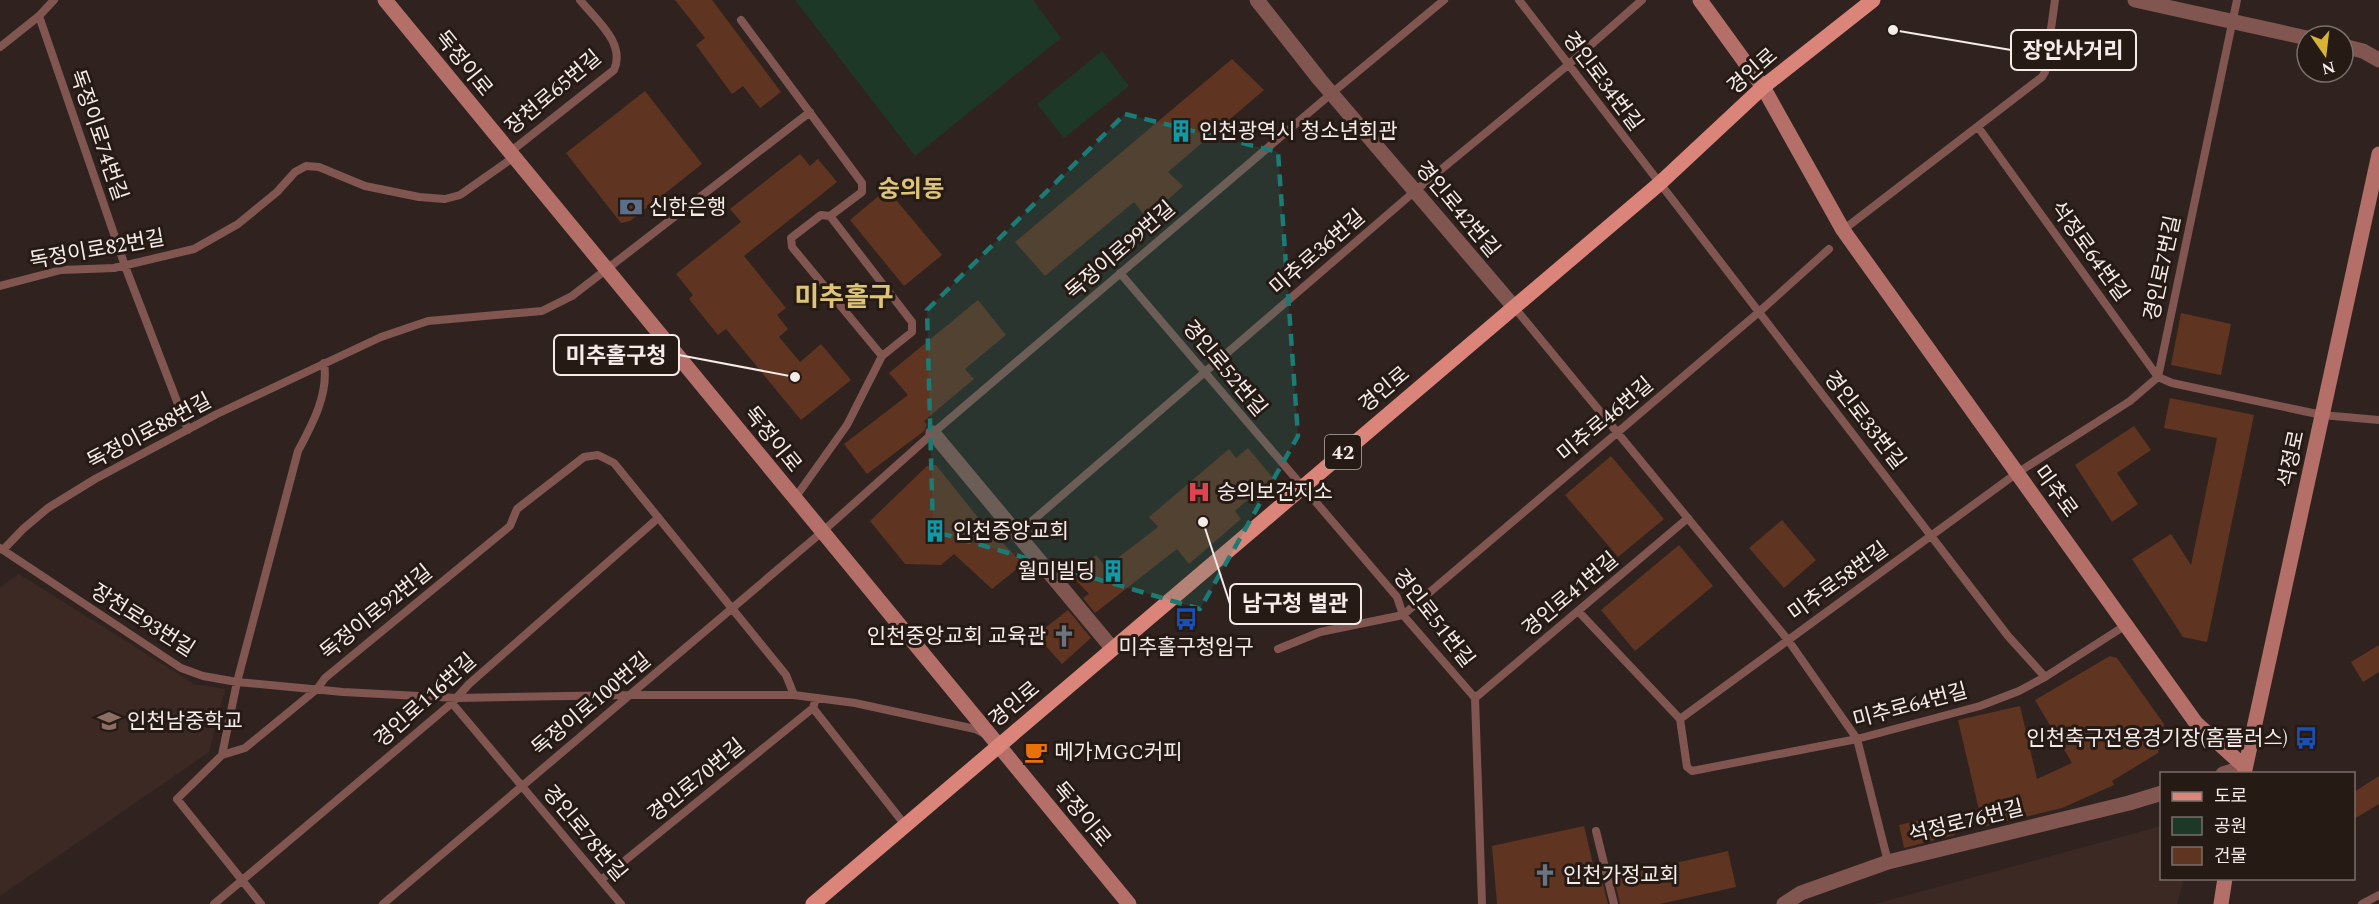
<svg xmlns="http://www.w3.org/2000/svg" width="2379" height="904" viewBox="0 0 2379 904" font-family="Spectral,'Noto Sans KR',serif">
<style>
.built{fill:#3d2923}
.green{fill:#1e3828}
.building{fill:#5f3421}
.lines{fill:none;stroke-linecap:round;stroke-linejoin:round}
.lane{stroke:#815651;stroke-width:8}
.street{stroke:#815651;stroke-width:15}
.secondary{stroke:#b47068;stroke-width:15}
.primary{stroke:#db8479;stroke-width:15}
.marked{fill:#1a7c74;fill-opacity:0.2;stroke:#1a7c74;stroke-width:4.5;stroke-dasharray:12 8;stroke-linejoin:round}
.labels{text-anchor:middle;stroke-width:6;stroke-linejoin:round;paint-order:stroke}
.shield{fill:#261a15;stroke:#b7ada9;stroke-width:1.5}
.shield-label{font-size:20px;font-weight:bold;fill:#f5ece9}
.street-label{font-size:21px;fill:#f5ece9;stroke:#261a15}
.poi-label{font-size:21px;fill:#f5ece9;stroke:#261a15;text-anchor:start}
.quarter-label{font-size:24px;font-weight:bold;fill:#ddc478;stroke:#261a15}
.district-label{font-size:27px;font-weight:bold;fill:#ddc478;stroke:#261a15}
.leader{fill:none;stroke:#f5ece9;stroke-width:2}
.callout-dot{fill:#f5ece9;stroke:#261a15;stroke-width:2}
.callout{fill:#261a15;stroke:#f5ece9;stroke-width:2}
.callout-label{font-size:22px;text-anchor:middle;font-weight:bold;fill:#f5ece9}
</style>
<rect width="100%" height="100%" fill="#30231f"/>
<path class="built" d="M19,574L194,684L225,689L209,752L0,896V587Z
M2161,826L2162,878L2184,879L2177,904H1875Z"/>
<path class="green" d="M795,0H1033L1061,38L915,156Z
M1102,51L1129,86L1064,138L1037,104Z"/>
<path class="building" d="M675,0H712L781,92L760,108L743,86L732,94L696,45L705,38Z
M1232,59L1264,90L1168,172L1183,186L1147,219L1134,202L1045,276L1015,242Z
M645,91L702,164L630,221L621,223L566,153Z
M800,154L810,166L818,159L837,182L744,256L786,308L777,315L788,329L779,337L800,362L821,344L851,380L801,420L726,329L718,335L689,299L693,295L676,274L741,222L730,209Z
M887,189L942,255L904,286L850,220Z
M978,300L1006,335L965,369L974,379L924,421L927,425L924,431L867,474L844,444L908,395L889,373Z
M2181,313L2231,324L2221,375L2171,365Z
M2170,398L2254,415L2207,642L2183,637L2132,559L2171,534L2191,565L2217,438L2164,428Z
M2134,426L2151,450L2117,473L2138,504L2112,522L2075,465Z
M1248,448L1273,478L1235,511L1241,519L1189,564L1177,549L1095,613L1083,598L1089,594L1071,575L1096,555L1106,567L1158,527L1149,517L1229,449L1236,458Z
M1611,456L1664,519L1618,557L1565,495Z
M936,465L976,515L1023,564L992,589L954,554L941,565L905,564L870,521L927,466Z
M1782,520L1816,560L1784,588L1749,548Z
M1679,545L1713,586L1635,651L1601,610Z
M1068,610L1091,638L1062,664L1036,635Z
M2379,645V672L2363,682L2351,662Z
M2110,656L2117,658L2164,724L2158,753L2112,781L2114,785L2062,808L1983,827L1958,720L2020,706L2037,779L2072,763L2035,700Z
M2379,776V804L2354,819V792Z
M1950,813L1955,835L1904,848L1899,825Z
M1584,826L1597,881L1602,880L1608,904H1497L1492,846Z
M1728,851L1736,887L1660,904H1620L1614,877Z"/>
<g class="lines">
<path class="lane" d="M1519,0L2008,636L2045,677
M39,16L125,266L188,430
M741,20L862,183V192L830,216
M0,47L39,16L54,0
M1978,127L2158,377L2172,383L2322,415L2379,420
M510,152L614,70C626,43 596,20 580,0
M1843,230L2042,77L2045,72L2055,0
M1120,273L1397,597L1403,615L1475,698L1482,904
M0,286L61,270L114,268L194,249L238,224L277,192L295,172L306,166L319,167L365,186L419,197L445,199L460,195L514,157
M1514,307L1788,640L1857,739L1888,862
M795,498L847,425L882,356L912,332V322L830,216L821,215L791,238L792,247L882,356
M1017,534L1415,191L1568,65L1642,0
M0,548L181,668L203,676L237,682L343,692L457,698L629,695H794L855,703L975,729L983,733
M3,550L23,529L48,508L95,479L217,414L381,337L428,321L542,311L572,296L810,112
M1578,611L1680,719L1687,767L1692,771L1857,739L1980,706L2019,691L2045,677L2126,625
M1278,649L1320,632L1403,615L1759,312L1829,249
M1475,698L1688,518
M452,703L621,904
M813,708L905,825
M1680,719L2017,473L2130,401L2158,377L2237,0
M222,755L237,682L298,451C312,425 329,394 324,363
M1596,831L1614,904
M601,880L813,708L816,698
M214,904L452,703L469,684L657,519
M261,904L177,799L222,755L245,748L317,689L325,678L510,526L517,509L584,457L598,455L614,463L786,675L794,695
M383,904L822,532L933,433L1332,93L1444,0
M2362,904L2379,895"/>
<path class="street" d="M1257,0L1320,80L1514,307
M2135,0L2307,38
M2343,46L2363,51L2379,60
M933,433L1112,648
M2223,774L2245,767
M1784,904L1801,893L1888,862L2129,803L2162,793"/>
<path class="secondary" d="M385,0L1129,904
M1700,0L1763,87L1843,230L2196,723L2245,767
M2244,774L2379,154
M2221,904L2225,878"/>
<path class="primary" d="M813,904L1659,184L1763,87L1873,0"/>
</g>
<path class="marked" d="M1125,114L1278,152L1298,436L1200,609L933,531L927,310Z"/>
<defs>
<g id="building-bare" transform="scale(1.8)"><path d="M-4-6H4V6H1V3H-1V6H-4ZM-2.5-4.3h1.7v1.8h-1.7ZM.8-4.3h1.7v1.8H.8ZM-2.5-1h1.7V.8h-1.7ZM.8-1h1.7V.8H.8Z" fill="#0f9aa8" stroke="#261a15" stroke-width="2.5" paint-order="stroke"/></g>
<g id="bank-bare" transform="scale(1.8)"><path d="M-6-4H6V4H-6ZM0-2.3a2.3 2.3 0 1 0 0 4.6a2.3 2.3 0 1 0 0-4.6Z" fill="#5c6f8a" stroke="#261a15" stroke-width="2.5" paint-order="stroke"/></g>
<g id="hospital-bare" transform="scale(1.8)"><path d="M-5-5h3v3.5h4V-5h3V5h-3V1.5h-4V5h-3Z" fill="#e0444e" stroke="#261a15" stroke-width="2.5" paint-order="stroke"/></g>
<g id="bus-bare" transform="scale(1.8)"><path d="M-5-6H5V4H4V6H2V4H-2V6H-4V4H-5ZM-3.5-4V0h7V-4ZM-3.5 1.2v1.5H-2V1.2ZM2 1.2v1.5H3.5V1.2Z" fill="#1a4fb4" stroke="#261a15" stroke-width="2.5" paint-order="stroke"/></g>
<g id="church-bare" transform="scale(1.8)"><path d="M-1.2-6h2.4v3.5h3.3v2.4h-3.3V6h-2.4V-.1h-3.3v-2.4h3.3Z" fill="#6b7280" stroke="#261a15" stroke-width="2.5" paint-order="stroke"/></g>
<g id="school-bare" transform="scale(1.8)"><path d="M0-5L7-2L0 1L-7-2ZM-4 1L0 2.5L4 1V4Q0 6-4 4Z" fill="#8d6e63" stroke="#261a15" stroke-width="2.5" paint-order="stroke"/></g>
<g id="cafe-bare" transform="scale(1.8)"><path d="M-5.5-4.5H6V0H3Q3 3.5 0 3.5H-2.5Q-5.5 3.5-5.5 0ZM3-3.2v2h1.7v-2ZM-6 4.5H4V6H-6Z" fill="#e8710a" stroke="#261a15" stroke-width="2.5" paint-order="stroke"/></g>
</defs>
<g fill-rule="evenodd">
<use href="#building-bare" x="1181" y="131"/>
<use href="#bank-bare" x="631" y="207"/>
<use href="#hospital-bare" x="1199" y="492"/>
<use href="#building-bare" x="935" y="531"/>
<use href="#building-bare" x="1113" y="571"/>
<use href="#bus-bare" x="1186" y="619"/>
<use href="#church-bare" x="1064" y="636"/>
<use href="#school-bare" x="109" y="721"/>
<use href="#bus-bare" x="2306" y="738"/>
<use href="#cafe-bare" x="1036" y="752"/>
<use href="#church-bare" x="1545" y="875"/>
</g>
<g class="labels">
<rect class="shield" x="1325" y="435" width="36" height="34" rx="4.5"/>
<g class="shield-label">
<text x="1343" y="459">42</text>
</g>
<g class="street-label">
<text transform="translate(464 63) rotate(51)" y="7">독정이로</text>
<text transform="translate(1752 71) rotate(-41)" y="7">경인로</text>
<text transform="translate(1603 81) rotate(53)" y="7">경인로34번길</text>
<text transform="translate(553 92) rotate(-40)" y="7">장천로65번길</text>
<text transform="translate(99 135) rotate(71)" y="7">독정이로74번길</text>
<text transform="translate(1458 209) rotate(50)" y="7">경인로42번길</text>
<text transform="translate(97 249) rotate(-10)" y="7">독정이로82번길</text>
<text transform="translate(1120 250) rotate(-41)" y="7">독정이로99번길</text>
<text transform="translate(2090 251) rotate(54)" y="7">석정로64번길</text>
<text transform="translate(1317 252) rotate(-41)" y="7">미추로36번길</text>
<text transform="translate(2162 268) rotate(-78)" y="7">경인로7번길</text>
<text transform="translate(1225 368) rotate(50)" y="7">경인로52번길</text>
<text transform="translate(1384 389) rotate(-40)" y="7">경인로</text>
<text transform="translate(1605 419) rotate(-40)" y="7">미추로46번길</text>
<text transform="translate(1865 420) rotate(52)" y="7">경인로33번길</text>
<text transform="translate(149 431) rotate(-28)" y="7">독정이로88번길</text>
<text transform="translate(773 439) rotate(51)" y="7">독정이로</text>
<text transform="translate(2291 459) rotate(-78)" y="7">석정로</text>
<text transform="translate(2056 491) rotate(54)" y="7">미추로</text>
<text transform="translate(1838 581) rotate(-36)" y="7">미추로58번길</text>
<text transform="translate(1570 594) rotate(-40)" y="7">경인로41번길</text>
<text transform="translate(376 612) rotate(-39)" y="7">독정이로92번길</text>
<text transform="translate(1434 618) rotate(52)" y="7">경인로51번길</text>
<text transform="translate(143 620) rotate(32)" y="7">장천로93번길</text>
<text transform="translate(425 700) rotate(-42)" y="7">경인로116번길</text>
<text transform="translate(591 704) rotate(-40)" y="7">독정이로100번길</text>
<text transform="translate(1014 704) rotate(-40)" y="7">경인로</text>
<text transform="translate(1910 705) rotate(-15)" y="7">미추로64번길</text>
<text transform="translate(696 780) rotate(-39)" y="7">경인로70번길</text>
<text transform="translate(1082 814) rotate(50)" y="7">독정이로</text>
<text transform="translate(1966 821) rotate(-14)" y="7">석정로76번길</text>
<text transform="translate(585 833) rotate(50)" y="7">경인로78번길</text>
</g>
<g class="poi-label">
<text x="1199" y="138">인천광역시 청소년회관</text>
<text x="649" y="214">신한은행</text>
<text x="1217" y="499">숭의보건지소</text>
<text x="953" y="538">인천중앙교회</text>
<text x="1095" y="578" text-anchor="end">월미빌딩</text>
<text x="1046" y="643" text-anchor="end">인천중앙교회 교육관</text>
<text x="1186" y="654" text-anchor="middle">미추홀구청입구</text>
<text x="127" y="728">인천남중학교</text>
<text x="2288" y="745" text-anchor="end">인천축구전용경기장(홈플러스)</text>
<text x="1054" y="759">메가MGC커피</text>
<text x="1563" y="882">인천가정교회</text>
</g>
<g class="quarter-label">
<text x="911" y="197">숭의동</text>
</g>
<g class="district-label">
<text x="844" y="306">미추홀구</text>
</g>
</g>
<path class="leader" d="M1893 30L2011 50M795 377L679 355M1203 522L1230 604"/>
<g class="callout-dot">
<circle cx="1893" cy="30" r="6"/>
<circle cx="795" cy="377" r="6"/>
<circle cx="1203" cy="522" r="6"/>
</g>
<g class="callout">
<rect x="2011" y="30" width="125" height="40" rx="6"/>
<rect x="554" y="335" width="125" height="40" rx="6"/>
<rect x="1230" y="584" width="131" height="40" rx="6"/>
</g>
<g class="callout-label">
<text x="2073" y="58">장안사거리</text>
<text x="616" y="363">미추홀구청</text>
<text x="1295" y="611">남구청 별관</text>
</g>
<rect x="2160" y="772" width="195" height="108" fill="#261a15" stroke="#796e6a" stroke-width="1.5"/>
<rect x="2172" y="792" width="30" height="9" fill="#db8479" stroke="#796e6a" stroke-width="1.5"/>
<text x="2214" y="802" font-size="18" fill="#f5ece9">도로</text>
<rect x="2172" y="817" width="30" height="18" fill="#1e3828" stroke="#796e6a" stroke-width="1.5"/>
<text x="2214" y="832" font-size="18" fill="#f5ece9">공원</text>
<rect x="2172" y="847" width="30" height="18" fill="#5f3421" stroke="#796e6a" stroke-width="1.5"/>
<text x="2214" y="862" font-size="18" fill="#f5ece9">건물</text>
<g transform="translate(2325 54) rotate(166)"><circle r="28" fill="#261a15" stroke="#796e6a" stroke-width="1.5"/>
<path d="M0-4.5L10 22L0 15L-10 22Z" fill="#d8b434"/>
<text y="-9" font-size="16" font-weight="bold" text-anchor="middle" fill="#f5ece9">N</text>
</g>
</svg>
